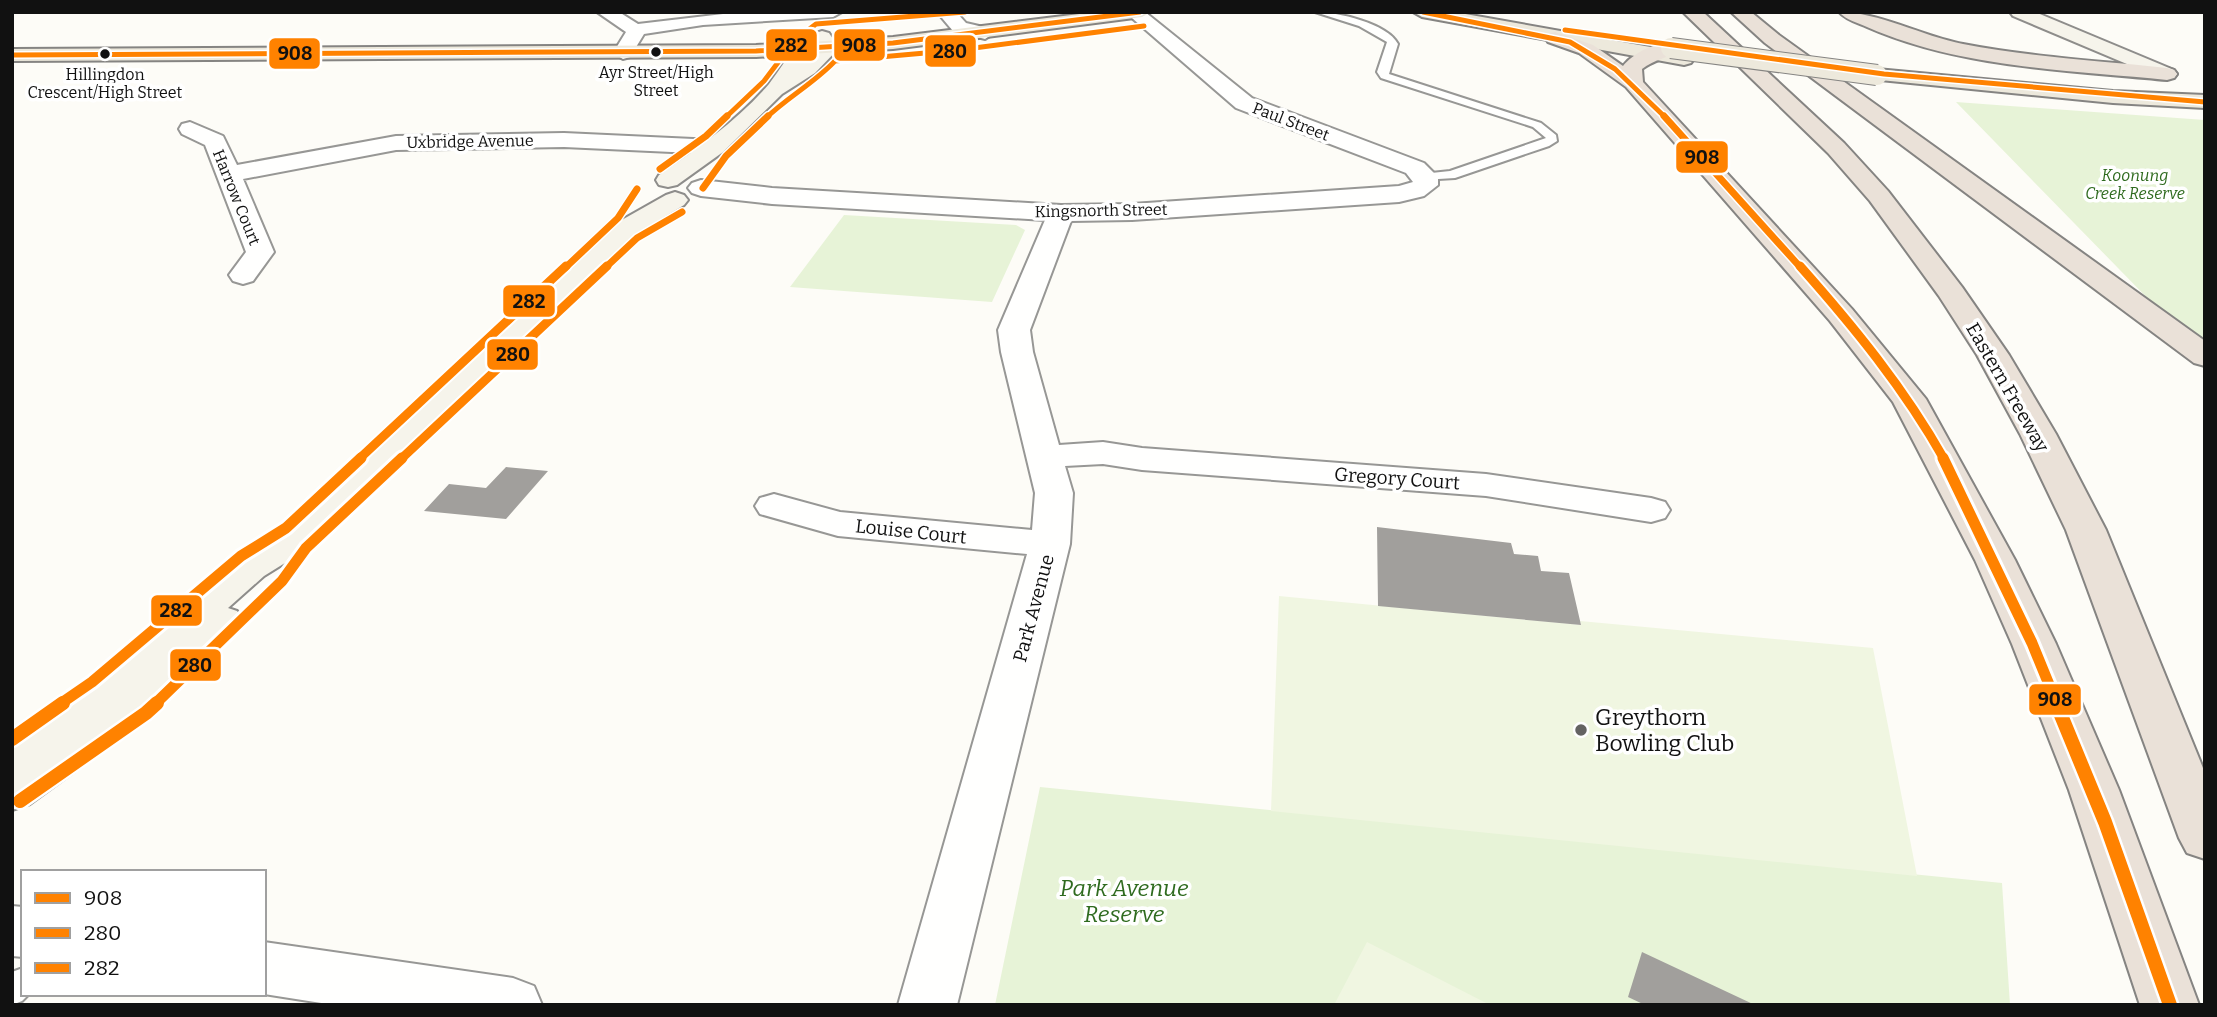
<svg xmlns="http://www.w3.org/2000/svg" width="2217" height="1017" viewBox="0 0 2217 1017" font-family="Bitter,serif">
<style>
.green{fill:#e7f3d7}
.pitch{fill:#f0f6e1}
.building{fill:#a19f9c}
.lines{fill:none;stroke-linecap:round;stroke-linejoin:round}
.lane-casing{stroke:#979795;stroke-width:4}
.street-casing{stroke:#979795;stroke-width:4}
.secondary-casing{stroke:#8e8d8b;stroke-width:4}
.primary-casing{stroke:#858482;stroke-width:4}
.highway-casing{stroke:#858482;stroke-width:4}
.lane{fill:#fffffe;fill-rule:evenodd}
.street{fill:#fffffe;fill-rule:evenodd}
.secondary{fill:#f6f4eb;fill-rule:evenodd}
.primary{fill:#ede9dc;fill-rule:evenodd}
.highway{fill:#eae1d8;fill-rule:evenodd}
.primary-bridge-casing{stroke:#858482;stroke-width:22;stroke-linecap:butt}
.primary-bridge{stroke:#ede9dc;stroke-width:20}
.bus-1-far4-casing{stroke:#fff;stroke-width:8}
.bus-1-far3-casing{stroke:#fff;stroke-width:10}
.bus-1-far2-casing{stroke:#fff;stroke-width:13}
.bus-1-far1-casing{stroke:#fff;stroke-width:17}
.bus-1-casing{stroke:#fff;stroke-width:19}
.bus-2-far4-casing{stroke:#fff;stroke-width:8}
.bus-2-far3-casing{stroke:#fff;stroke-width:10}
.bus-2-far2-casing{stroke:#fff;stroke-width:13}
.bus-2-far1-casing{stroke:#fff;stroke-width:17}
.bus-2-casing{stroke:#fff;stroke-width:19}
.bus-3-far4-casing{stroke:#fff;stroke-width:8}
.bus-3-far3-casing{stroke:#fff;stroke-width:10}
.bus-3-far2-casing{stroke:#fff;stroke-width:13}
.bus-3-far1-casing{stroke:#fff;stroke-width:17}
.bus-3-casing{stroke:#fff;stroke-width:19}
.bus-1-far4{stroke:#ff8200;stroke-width:5}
.bus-1-far3{stroke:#ff8200;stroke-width:7}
.bus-1-far2{stroke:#ff8200;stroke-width:9}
.bus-1-far1{stroke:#ff8200;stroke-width:11}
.bus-1{stroke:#ff8200;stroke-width:14}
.bus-2-far4{stroke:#ff8200;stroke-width:5}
.bus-2-far3{stroke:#ff8200;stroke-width:7}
.bus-2-far2{stroke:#ff8200;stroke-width:9}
.bus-2-far1{stroke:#ff8200;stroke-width:11}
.bus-2{stroke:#ff8200;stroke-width:14}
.bus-3-far4{stroke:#ff8200;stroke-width:5}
.bus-3-far3{stroke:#ff8200;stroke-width:7}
.bus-3-far2{stroke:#ff8200;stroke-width:9}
.bus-3-far1{stroke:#ff8200;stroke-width:11}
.bus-3{stroke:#ff8200;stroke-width:14}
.bus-dot{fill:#111;stroke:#fff;stroke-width:2.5}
.poi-dot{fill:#646362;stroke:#fff;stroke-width:2.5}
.labels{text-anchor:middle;stroke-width:7;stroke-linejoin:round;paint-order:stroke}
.far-bus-label{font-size:16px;fill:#111;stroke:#fff}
.far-street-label{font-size:16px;fill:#111;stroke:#fff}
.far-park-label{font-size:16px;font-style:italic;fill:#2f6b1f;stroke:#fff}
.street-label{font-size:19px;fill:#111;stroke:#fff}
.near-poi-label{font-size:23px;fill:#111;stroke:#fff;text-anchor:start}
.near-park-label{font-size:23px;font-style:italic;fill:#2f6b1f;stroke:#fff}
.line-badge{stroke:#fff;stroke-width:2.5}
.pale-badge-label{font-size:19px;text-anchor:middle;font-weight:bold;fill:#111}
</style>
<rect width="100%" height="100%" fill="#fdfcf7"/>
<path class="green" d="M1956,102L2205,120V354L2199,351Z
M844,215L1016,225L1025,230L992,302L790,287Z
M1040,787L2002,883L2010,1005H995Z"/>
<path class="pitch" d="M1279,596L1581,625L1580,621L1873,648L1917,876L1271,811Z
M1367,942L1490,1005H1334Z"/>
<path class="building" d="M506,467L548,471L506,519L424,511L449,484L486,488Z
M1377,527L1511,543L1514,554L1538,556L1541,571L1569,573L1581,625L1378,606Z
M1642,952L1755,1005H1645L1628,997Z"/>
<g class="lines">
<g class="lane-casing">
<path id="lane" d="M1315,12C1337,12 1387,23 1398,44L1389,74L1541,123L1556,135L1557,141L1549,146L1455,178L1422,180V174L1450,171L1546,138L1533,127L1381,78L1377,72L1387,42L1359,26Z
M23,968V994H29L22,1001L12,1005V972Z"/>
</g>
<g class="street-casing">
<path id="street" d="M597,12H619L638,24L740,12H842L833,17L703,25L644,34L630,57L623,59L613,53L626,32Z
M937,12H956L966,23L992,29L994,33L985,39L953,31Z
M1125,12H1145L1252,98L1424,163L1438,177V185L1424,196L1399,202L1132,220L1071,221L1030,330L1033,352L1059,445L1103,442L1142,448L1486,474L1651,498L1665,502L1670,510L1665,518L1651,522L1486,496L1142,470L1103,464L1065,466L1073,493L1070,544L957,1005H898L1027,554L838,536L760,514L755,506L760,498L774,494L840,512L1032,530L1035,493L1001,352L998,330L1045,220L772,204L701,196L692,193L688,188L692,183L701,180L772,188L1061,205L1132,204L1399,186L1413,182L1406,173L1236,108Z
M190,122L223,136L237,165L396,136L564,133L715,140L723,142L727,147L723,152L715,154L564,147L396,150L243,179L274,252L253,281L243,284L233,281L229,275L246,252L205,145L182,134L179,129L182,124Z
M12,906L23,907V957L12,956Z
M264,942L513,978L534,986L542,1005H334L264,994Z"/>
</g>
<g class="secondary-casing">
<path id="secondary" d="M2010,12H2035L2174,70L2177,74L2174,78H2160L2013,16Z
M822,31L829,33L839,48L815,73L782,94L723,152L677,185L668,187L659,185L656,180L659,175C698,148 738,120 769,84C784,65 796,38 822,31Z
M675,192L684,195L688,200L684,205L638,233L309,548L264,576L228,608L237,611L244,621L237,631L153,714L30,804L12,810V731L85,681L236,558L281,530L620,221L666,195Z"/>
</g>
<g class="primary-casing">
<path id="primary" d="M1096,12H1151L1142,17L893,49L756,57L12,61V49L756,45L893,37Z
M1413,12H1454L1684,53L1691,55L1694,59L1691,63L1684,65L1422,17Z
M1877,69L2113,91L2205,95V108L2113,103L1870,79L1867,75L1870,71Z"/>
</g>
<g class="highway-casing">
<path id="highway" d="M1683,12H1703L1844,143L1888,191L1962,287L2009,355L2056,434L2106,530L2205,773V859L2187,853L2179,838L2066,530L2020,434L1977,355L1939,296L1870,201L1828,153Z
M1731,12H1751L1779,35L2205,341V366L2194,363L1765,43Z
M1839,12C1879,12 1922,36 1963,44C2030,57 2099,61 2167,68L2174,70L2177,74L2174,78L2167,80C2068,70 1960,68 1867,27C1858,23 1846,20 1839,12Z
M1555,32L1593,45L1623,66C1634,52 1660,39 1678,44L1681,48C1671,58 1654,59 1642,69L1643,82L1852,309L1926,399L2015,560L2056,644L2119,790L2199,1005H2140L2069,790L2012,644L1975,560L1893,402L1830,321L1626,87L1579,53L1548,42L1546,38L1548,34Z"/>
</g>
<use href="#lane" class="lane"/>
<use href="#street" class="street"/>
<use href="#secondary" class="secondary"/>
<use href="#primary" class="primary"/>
<use href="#highway" class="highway"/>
<g class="primary-bridge-casing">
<path id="primary-bridge" d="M1671,48L1877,75"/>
</g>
<use href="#primary-bridge" class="primary-bridge"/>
<g class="bus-1-far4-casing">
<path id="bus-1-far4" d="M1423,12L1570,42L1615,69L1666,118
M1565,30L1884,74L2205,102
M12,55L756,51L893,43L1140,12"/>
</g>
<g class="bus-1-far3-casing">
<path id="bus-1-far3" d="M1664,116L1801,268"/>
</g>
<g class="bus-1-far2-casing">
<path id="bus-1-far2" d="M1800,266C1854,327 1904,388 1944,459"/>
</g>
<g class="bus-1-far1-casing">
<path id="bus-1-far1" d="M1943,458L2032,643L2057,704"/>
</g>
<g class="bus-1-casing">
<path id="bus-1" d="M2056,703L2105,822L2170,1005"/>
</g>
<g class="bus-2-far4-casing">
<path id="bus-2-far4" d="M766,118C788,97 814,83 835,61L959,50L1144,26"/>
</g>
<g class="bus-2-far3-casing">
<path id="bus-2-far3" d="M703,188L726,156L768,116
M605,268L637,238L682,212"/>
</g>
<g class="bus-2-far2-casing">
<path id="bus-2-far2" d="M401,459L607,266"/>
</g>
<g class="bus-2-far1-casing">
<path id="bus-2-far1" d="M155,704L282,581L306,548L402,458"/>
</g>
<g class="bus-2-casing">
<path id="bus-2" d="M20,801L146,713L157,703"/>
</g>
<g class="bus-3-far4-casing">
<path id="bus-3-far4" d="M725,118L764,81L795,40L816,24L965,12"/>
</g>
<g class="bus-3-far3-casing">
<path id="bus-3-far3" d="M660,169L706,136L727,116
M565,268L618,218L637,189"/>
</g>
<g class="bus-3-far2-casing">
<path id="bus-3-far2" d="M359,459L566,266"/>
</g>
<g class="bus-3-far1-casing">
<path id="bus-3-far1" d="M60,704L92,682L241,556L286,528L361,458"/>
</g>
<g class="bus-3-casing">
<path id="bus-3" d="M12,739L63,703"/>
</g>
<use href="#bus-1-far4" class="bus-1-far4"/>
<use href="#bus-1-far3" class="bus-1-far3"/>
<use href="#bus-1-far2" class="bus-1-far2"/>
<use href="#bus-1-far1" class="bus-1-far1"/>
<use href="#bus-1" class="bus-1"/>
<use href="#bus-2-far4" class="bus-2-far4"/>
<use href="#bus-2-far3" class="bus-2-far3"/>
<use href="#bus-2-far2" class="bus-2-far2"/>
<use href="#bus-2-far1" class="bus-2-far1"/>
<use href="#bus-2" class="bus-2"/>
<use href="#bus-3-far4" class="bus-3-far4"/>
<use href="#bus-3-far3" class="bus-3-far3"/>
<use href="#bus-3-far2" class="bus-3-far2"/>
<use href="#bus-3-far1" class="bus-3-far1"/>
<use href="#bus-3" class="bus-3"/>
</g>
<g class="bus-dot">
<circle cx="656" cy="52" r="6"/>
<circle cx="105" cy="54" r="6"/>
</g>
<circle class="poi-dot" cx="1581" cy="730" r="7"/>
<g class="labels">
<g class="far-bus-label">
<text x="656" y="78">Ayr Street/High<tspan x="656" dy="18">Street</tspan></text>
<text x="105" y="80">Hillingdon<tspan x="105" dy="18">Crescent/High Street</tspan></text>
</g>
<g class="far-street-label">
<text transform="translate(1291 121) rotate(21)" y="6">Paul Street</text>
<text transform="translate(470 141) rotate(-1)" y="6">Uxbridge Avenue</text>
<text transform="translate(237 197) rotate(68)" y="6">Harrow Court</text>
<text transform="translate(1101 210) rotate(-1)" y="6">Kingsnorth Street</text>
</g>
<g class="far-park-label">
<text x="2135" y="181">Koonung<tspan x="2135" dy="18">Creek Reserve</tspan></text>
</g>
<g class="street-label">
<text transform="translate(2008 387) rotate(60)" y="7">Eastern Freeway</text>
<text transform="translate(1397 478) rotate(4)" y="7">Gregory Court</text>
<text transform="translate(911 531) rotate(6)" y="7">Louise Court</text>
<text transform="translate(1033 608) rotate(-75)" y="7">Park Avenue</text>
</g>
<g class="near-poi-label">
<text x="1595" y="725">Greythorn<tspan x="1595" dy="26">Bowling Club</tspan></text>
</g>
<g class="near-park-label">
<text x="1124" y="896">Park Avenue<tspan x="1124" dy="26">Reserve</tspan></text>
</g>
</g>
<g class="line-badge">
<rect x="765" y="28" width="53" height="34" rx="7" fill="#ff8200"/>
<rect x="833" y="28" width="53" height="34" rx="7" fill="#ff8200"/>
<rect x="924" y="34" width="53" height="34" rx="7" fill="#ff8200"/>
<rect x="268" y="37" width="53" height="33" rx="7" fill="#ff8200"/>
<rect x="1675" y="140" width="54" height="34" rx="7" fill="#ff8200"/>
<rect x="502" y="284" width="54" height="34" rx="7" fill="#ff8200"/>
<rect x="486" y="338" width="53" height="33" rx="7" fill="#ff8200"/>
<rect x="150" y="594" width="53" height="33" rx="7" fill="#ff8200"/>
<rect x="169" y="648" width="53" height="34" rx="7" fill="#ff8200"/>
<rect x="2028" y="683" width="54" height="33" rx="7" fill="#ff8200"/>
</g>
<g class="pale-badge-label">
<text x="791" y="52">282</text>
<text x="859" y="52">908</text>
<text x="950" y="58">280</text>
<text x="295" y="60">908</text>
<text x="1702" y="164">908</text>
<text x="529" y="308">282</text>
<text x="513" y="361">280</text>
<text x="176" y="617">282</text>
<text x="195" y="672">280</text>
<text x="2055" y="706">908</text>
</g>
<rect width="2217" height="1017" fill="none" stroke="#111111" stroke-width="28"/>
<rect x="21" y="870" width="245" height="126" fill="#ffffff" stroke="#a0a0a0" stroke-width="2"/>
<rect x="35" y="893" width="35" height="10" fill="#ff8200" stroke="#a0a0a0" stroke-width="2"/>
<text x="84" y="905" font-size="21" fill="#111111">908</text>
<rect x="35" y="928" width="35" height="10" fill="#ff8200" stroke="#a0a0a0" stroke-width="2"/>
<text x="84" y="940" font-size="21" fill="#111111">280</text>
<rect x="35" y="963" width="35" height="10" fill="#ff8200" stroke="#a0a0a0" stroke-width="2"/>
<text x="84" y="975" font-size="21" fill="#111111">282</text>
</svg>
